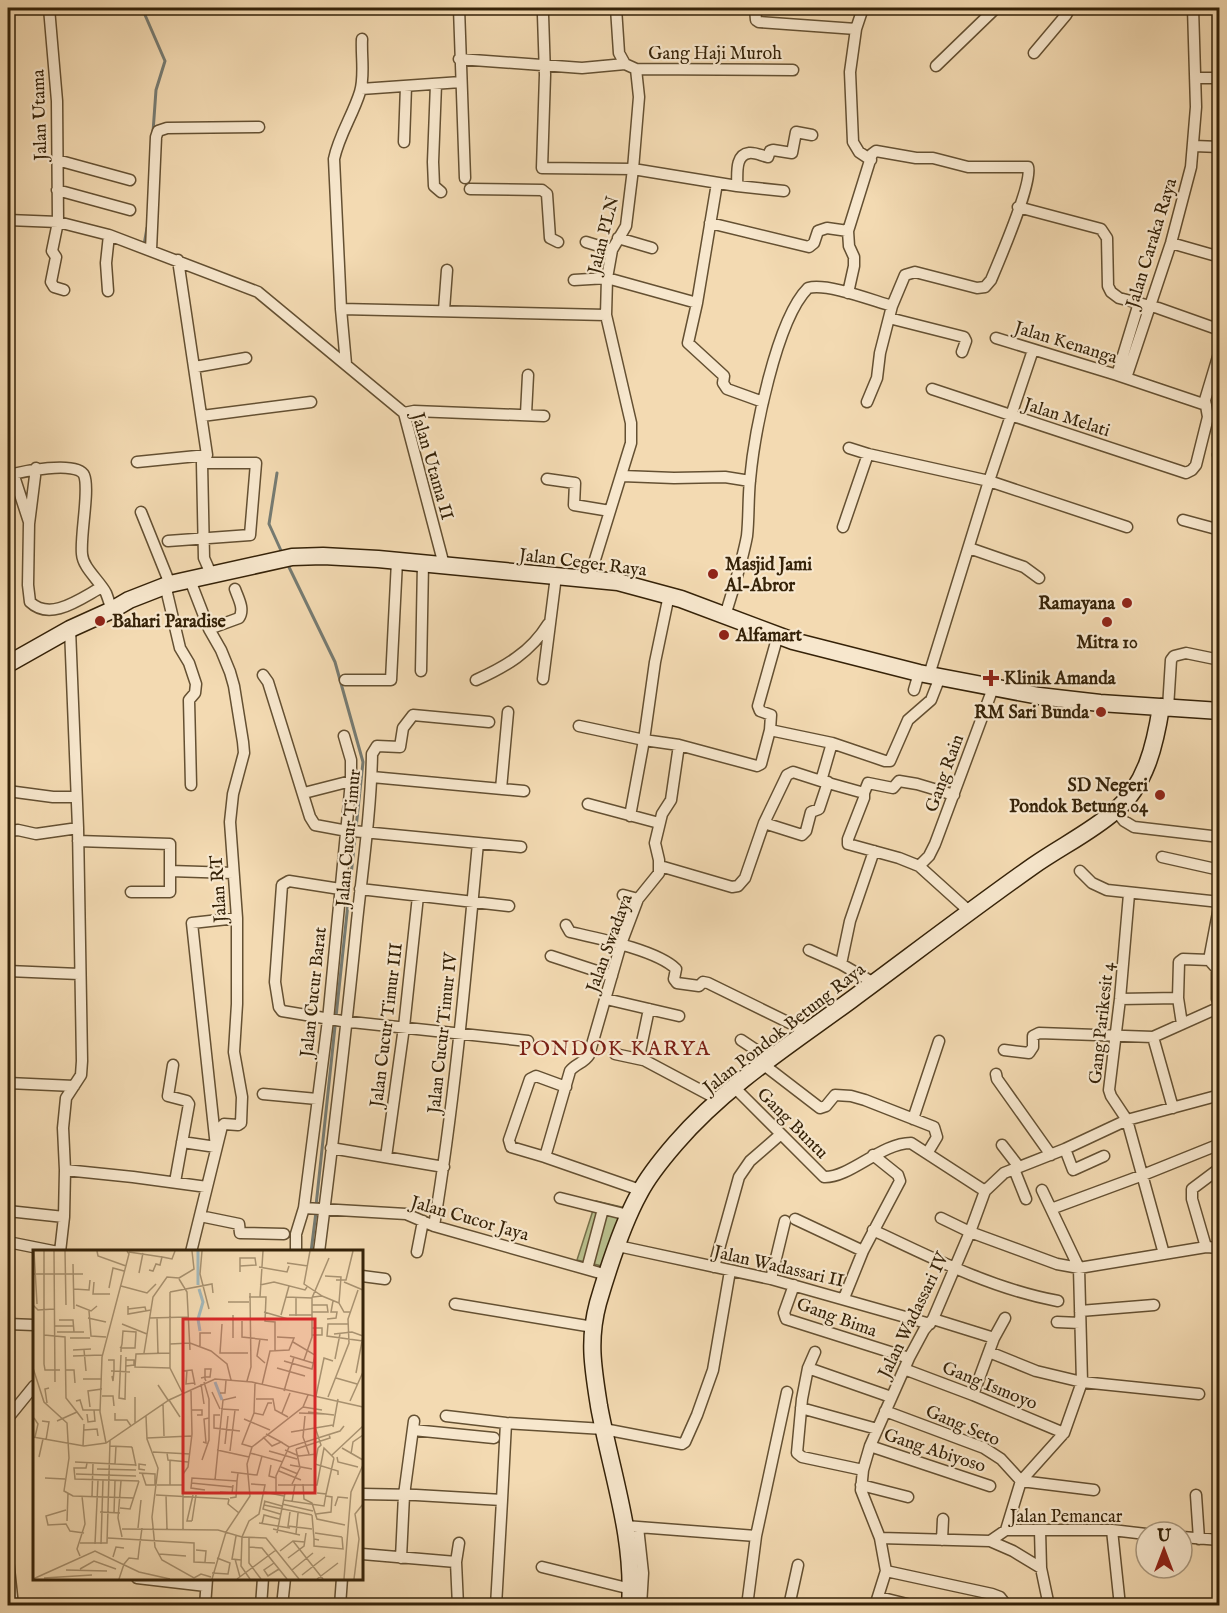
<svg xmlns="http://www.w3.org/2000/svg" width="1227" height="1613" viewBox="0 0 1227 1613" font-family="'IM FELL English',serif">
<style>
.green{fill:#b9c08e;stroke:#77714b;stroke-width:1.5}
.lines{fill:none;stroke-linecap:round;stroke-linejoin:round}
.stream{stroke:#767b72;stroke-width:3}
.street-casing{stroke:#645032;stroke-width:13}
.secondary-casing{stroke:#352208;stroke-width:19}
.street{stroke:#f7e7cd;stroke-width:10}
.secondary{stroke:#f7e7cd;stroke-width:16}
.poi-dot{fill:#8f2418;stroke:#f7e7cd;stroke-width:2}
.labels{text-anchor:middle;stroke-width:4.5;stroke-linejoin:round;paint-order:stroke}
.street-label{font-size:18px;fill:#352208;stroke:#f7e7cd}
.poi-label{font-size:18px;font-weight:bold;fill:#352208;stroke:#f7e7cd;text-anchor:start}
.quarter-label{font-size:21px;letter-spacing:1.5px;fill:#7a1f14;stroke:#f7e7cd}
.inset-river{fill:none;stroke:#a2b7b9;stroke-width:3}
.inset-road{fill:none;stroke:#a7906e;stroke-width:1.5}
.view{fill:#d62828;fill-opacity:0.15;stroke:#d62828;stroke-width:3}
.inset-edge{fill:none;stroke:#352208;stroke-width:3}
</style>
<rect width="100%" height="100%" fill="#f3dab2"/>
<filter id="stains"><feTurbulence type="fractalNoise" baseFrequency=".00333" numOctaves="4"/><feColorMatrix values="0 0 0 0 .2 0 0 0 0 .09 0 0 0 0 .02 0 0 0 .5 -.17"/></filter>
<radialGradient id="worn" r=".72"><stop offset=".6" stop-color="#630" stop-opacity="0"/><stop offset="1" stop-color="#630" stop-opacity=".3"/></radialGradient>
<path class="green" d="M596,1201L626,1208L606,1267L577,1260Z"/>
<g class="lines">
<path class="stream" d="M142,8L165,61L156,90L153,132
M144,245L147,228
M277,473L269,524L283,555
M287,563L335,662L363,762L316,1206
M311,1252L316,1212"/>
<g class="street-casing">
<path id="street" d="M49,8L57,101L58,222L52,251L56,257L51,282L54,287L64,290
M459,8L465,178
M755,8L756,20L759,22L856,29L850,72L853,142L859,152L871,160
M543,15L545,75L542,168L633,169L737,186L784,191
M856,29L863,8
M362,39C361,56 365,76 360,92C353,115 339,135 334,159L341,309L606,315
M1034,53L1066,15L1070,8
M459,59L582,68L625,64
M936,66L996,8
M636,69L793,70
M1195,78H1220
M436,84L433,162L434,186L441,192
M361,89L461,82
M404,142L406,86
M1194,146L1220,147
M57,160L130,180
M717,183L697,303L688,343L724,376L723,383L727,389L763,402
M737,186C738,176 734,155 749,153C755,152 762,156 768,157L770,151L773,150L792,153L796,132L812,135
M470,189L542,190L547,194L550,238L558,242
M57,190L130,210
M1018,207L1101,229L1107,238L1108,286L1111,292L1119,298L1158,308L1220,330
M8,220L58,222L109,235L258,292L404,413L444,565
M710,223L809,247L814,243L818,231L827,228L848,231
M618,238L652,248
M586,242L612,250
M1171,243L1220,257
M151,250L156,137L158,131L167,128L259,127
M574,280L607,278L697,303
M108,291L106,263L109,235
M848,293L854,266V257L849,246L848,231L872,154L876,151L916,158H933L968,167H1028C1033,182 999,261 991,280L985,287L977,288L915,272L905,275L892,306L880,353L877,378L867,402
M341,309L346,364
M444,310L447,270
M889,318L964,337L966,341L962,352
M996,338L1117,375L1206,405
M195,367L246,358
M1117,375L1139,303
M1126,378L1171,243L1191,167L1196,107L1193,8
M932,389L1186,473L1192,470L1196,465L1208,417L1205,400L1220,350
M404,413L414,411L544,416
M526,414L528,375
M202,416L311,402
M868,454L989,481L1127,527
M1218,455H1220
M137,462L207,455L178,260
M36,468L29,524L28,585L30,602C51,622 81,598 102,587
M13,473L29,522
M8,475C20,472 77,460 84,475C90,489 80,535 82,554C83,568 99,580 106,593C108,598 110,605 112,610
M622,476L674,478L725,477L750,481
M547,479L575,483L574,505L610,511
M141,512L170,584
M1183,520L1220,530
M843,527L868,454L849,448
M168,541L250,535L256,463H202L204,558L211,574
M969,548L1024,567L1039,578
M589,579L631,443V423L606,315L607,278L612,250L626,226L633,169L639,97L636,69L625,64L619,53L616,8
M190,580L209,629L221,650L230,672L234,686L243,742L244,753L233,794L230,822L237,918V1004L234,1052L242,1097L241,1123L238,1125L224,1124L222,1126L191,1252
M163,588L167,593L180,648L189,663L196,684L195,693L189,700L191,785
M725,616C733,589 742,563 747,536C749,518 748,499 750,480C754,435 776,320 808,288C828,283 871,300 892,306
M209,629L239,618C245,609 238,598 235,589
M421,671L423,563
M263,675L268,682L310,817L315,825L342,830L521,847
M929,675L989,481L1033,350
M543,679L556,576
M345,680H391L397,561
M476,680C505,667 531,652 548,624
M914,690L919,673
M1168,708L1171,660L1174,656L1186,653L1220,660
M579,726L644,740L630,816
M770,730L771,715L760,711L758,706L778,635
M832,743L885,761H890L908,720L931,700L940,677
M679,745L757,766L761,764L770,730L832,743L821,781L864,793V798L848,839V844L899,858L919,866L970,912
M372,777L524,791
M501,789L508,712
M8,791L53,797H76
M304,793L351,781
M864,793L868,783L893,788L899,781L917,784L954,795
M588,804L659,823
M1116,811L1124,821L1134,827L1220,837
M764,823L802,835L806,831L811,812L819,809L828,782
M8,831L18,830L36,834L78,828
M78,841L170,844V892H131
M1162,857L1220,870
M660,866L732,887L738,886L745,878L764,823L787,775L793,772L821,781
M919,866L929,856L935,844L993,688
M170,871L233,873
M1080,871L1092,883L1107,890L1220,902
M340,889L289,881L282,885L275,982L279,1007L282,1011L342,1021L528,1041
M360,889L509,906
M1129,894L1120,999L1109,1090L1111,1096L1127,1120L1164,1254
M623,895L638,899
M1220,902L1209,960L1217,969V999L1220,1006
M566,925L570,932C596,938 657,950 676,969L674,979L677,983L699,986L703,982L708,983L808,1032
M809,950L841,964L874,983
M551,956L612,976
M841,964L850,921L874,851
M8,971L79,974
M606,999L679,1016
M1120,999L1178,998
M649,1009L640,1052L642,1059L719,1100
M1182,1024L1178,998L1179,962L1183,959L1209,960
M1153,1037L1173,1108
M741,1040L771,1060
M1004,1050L1029,1053L1033,1047V1036L1039,1033L1153,1037L1220,1007
M615,1054L643,1060
M173,1065L168,1096L187,1101L189,1104L175,1182
M764,1065L820,1108L826,1106L835,1095L851,1096L865,1100L934,1127L937,1137L928,1152
M996,1074L997,1079L1051,1155
M8,1083L74,1086
M735,1088L824,1177C850,1178 881,1143 911,1143L985,1191
M263,1094L317,1099
M913,1119L939,1041
M182,1142L216,1147L192,923L237,918
M1002,1145L1019,1167
M331,1148L444,1167
M1065,1149L1073,1170L1104,1156
M386,1157L404,1027L418,896
M545,1157L511,1147L509,1140L530,1079L536,1076L566,1087
M1014,1169L1026,1199
M65,1170L133,1177L207,1187
M640,1190L545,1157L570,1071C575,1064 584,1063 589,1055L621,944L638,899L659,873V860L655,843L662,814L671,800L679,745L644,740L655,662L669,595
M560,1198L628,1215
M304,1208L406,1214L434,1226L607,1275
M1051,1209L1143,1175L1220,1144
M8,1211L64,1217
M200,1216L239,1224L240,1233L284,1234
M941,1218L970,1232L1057,1264L1079,1268L1206,1247L1220,1248
M795,1219L863,1251L900,1181L898,1175L873,1155
M434,1226C455,1099 466,971 478,843
M873,1230C932,1258 993,1289 1058,1301
M8,1242L58,1252
M618,1246L771,1279L930,1324
M1206,1247L1192,1199V1189L1220,1168
M60,1252L64,1217L65,1170L63,1128L66,1098L81,1075L82,1061L78,828L70,629
M296,1252V1234L304,1208L328,1020L351,781V760L344,736
M319,1252C333,1142 346,1032 357,921C363,865 371,810 372,754L377,746L400,747L403,728L413,715L489,722
M417,1252L423,1221
M714,1267L739,1177L750,1161L781,1134
M587,1269L603,1209
M362,1276L385,1279
M771,1279L785,1221
M794,1285L784,1313L786,1319L909,1358
M844,1298L863,1251
M455,1304L593,1327
M1080,1311L1154,1305
M933,1319L994,1338
M1057,1322L1080,1323
M8,1324L34,1325
M815,1352L808,1368L802,1399L797,1453L802,1457L863,1470
M989,1352L1036,1371L1082,1382L1199,1394
M808,1368L891,1397
M904,1369L973,1395L1064,1433
M973,1395L994,1338L1005,1318
M801,1408L877,1429
M885,1411L984,1448L1001,1459L1021,1481L1094,1490
M446,1416L506,1423L604,1429L682,1444L685,1442L697,1415L713,1370L730,1271
M8,1418L34,1386
M413,1430L494,1438
M870,1446L990,1486
M861,1485L908,1497
M362,1494L416,1495L502,1500L506,1423
M1196,1495L1199,1539
M625,1526L756,1536L747,1606
M638,1527L643,1573L641,1606
M1006,1530L1021,1481L1064,1433L1082,1382L1079,1268L1042,1190
M1040,1530L1041,1568L1049,1606
M1112,1530L1120,1606
M756,1536L787,1392
M1182,1537L1220,1540
M880,1538L990,1541L1006,1530H1112L1146,1534
M942,1540L943,1519
M990,1541L1013,1551L1041,1568
M362,1554L456,1562
M401,1558L404,1495L414,1421
M8,1559L13,1606
M542,1567L631,1589
M886,1571L992,1594L1000,1597L1007,1606
M137,1578L206,1586
M879,1597L915,1606
M340,1603L372,1606
M205,1606L207,1579
M261,1606L263,1578
M282,1606L285,1578
M340,1606L342,1578
M458,1606L456,1562L459,1543
M496,1606L502,1500
M789,1606L798,1565
M875,1606L886,1571L880,1538L861,1490L863,1470L870,1446L909,1358L924,1330L933,1319L970,1232L985,1191L1004,1173L1065,1149L1127,1120L1220,1095"/>
</g>
<g class="secondary-casing">
<path id="secondary" d="M8,664L70,629L112,610L129,600L170,584L292,557L323,556L378,559L618,582L681,599L793,641L919,673L1039,696L1100,703L1220,711
M630,1606C635,1537 611,1472 599,1406C593,1368 588,1340 598,1303C608,1269 622,1225 639,1194C648,1176 663,1158 676,1143C725,1086 791,1044 851,1000C912,955 972,909 1033,866C1060,847 1091,832 1115,811C1146,785 1155,745 1161,707"/>
</g>
<use href="#street" class="street"/>
<use href="#secondary" class="secondary"/>
</g>
<g class="poi-dot">
<circle cx="713" cy="574" r="6"/>
<circle cx="1127" cy="603" r="6"/>
<circle cx="100" cy="621" r="6"/>
<circle cx="1107" cy="622" r="6"/>
<circle cx="724" cy="635" r="6"/>
<path d="M988 669h6v6h6v6h-6v6h-6v-6h-6v-6h6z"/>
<circle cx="1101" cy="712" r="6"/>
<circle cx="1160" cy="795" r="6"/>
</g>
<g class="labels">
<g class="street-label">
<text x="715" y="59">Gang Haji Muroh</text>
<text transform="translate(39 115) rotate(-92)" y="6">Jalan Utama</text>
<text transform="translate(603 235) rotate(-76)" y="6">Jalan PLN</text>
<text transform="translate(1151 243) rotate(-73)" y="6">Jalan Caraka Raya</text>
<text transform="translate(1066 342) rotate(17)" y="6">Jalan Kenanga</text>
<text transform="translate(1067 417) rotate(18)" y="6">Jalan Melati</text>
<text transform="translate(433 466) rotate(74)" y="6">Jalan Utama II</text>
<text transform="translate(583 562) rotate(7)" y="6">Jalan Ceger Raya</text>
<text transform="translate(944 773) rotate(-70)" y="6">Gang Rain</text>
<text transform="translate(348 838) rotate(-85)" y="6">Jalan Cucur Timur</text>
<text transform="translate(218 889) rotate(-94)" y="6">Jalan RT</text>
<text transform="translate(609 943) rotate(-70)" y="6">Jalan Swadaya</text>
<text transform="translate(313 992) rotate(-84)" y="6">Jalan Cucur Barat</text>
<text transform="translate(1101 1023) rotate(-84)" y="6">Gang Parikesit 4</text>
<text transform="translate(386 1025) rotate(-83)" y="6">Jalan Cucur Timur III</text>
<text transform="translate(784 1028) rotate(-38)" y="6">Jalan Pondok Betung Raya</text>
<text transform="translate(442 1033) rotate(-84)" y="6">Jalan Cucur Timur IV</text>
<text transform="translate(793 1123) rotate(45)" y="6">Gang Buntu</text>
<text transform="translate(470 1218) rotate(16)" y="6">Jalan Cucor Jaya</text>
<text transform="translate(779 1266) rotate(13)" y="6">Jalan Wadassari II</text>
<text transform="translate(913 1315) rotate(-64)" y="6">Jalan Wadassari IV</text>
<text transform="translate(837 1317) rotate(20)" y="6">Gang Bima</text>
<text transform="translate(990 1385) rotate(22)" y="6">Gang Ismoyo</text>
<text transform="translate(963 1425) rotate(23)" y="6">Gang Seto</text>
<text transform="translate(935 1450) rotate(18)" y="6">Gang Abiyoso</text>
<text x="1066" y="1522">Jalan Pemancar</text>
</g>
<g class="poi-label">
<text x="725" y="570">Masjid Jami<tspan x="725" dy="21">Al-Abror</tspan></text>
<text x="1115" y="609" text-anchor="end">Ramayana</text>
<text x="112" y="627">Bahari Paradise</text>
<text x="736" y="641">Alfamart</text>
<text x="1107" y="648" text-anchor="middle">Mitra 10</text>
<text x="1004" y="684">Klinik Amanda</text>
<text x="1089" y="718" text-anchor="end">RM Sari Bunda</text>
<text x="1148" y="791" text-anchor="end">SD Negeri<tspan x="1148" dy="21">Pondok Betung 04</tspan></text>
</g>
<g class="quarter-label">
<text x="615" y="1055">PONDOK KARYA</text>
</g>
</g>
<g transform="translate(33 1250)">
<rect width="330" height="330" fill="#f3dab2"/>
<path class="inset-river" d="M165,1V35M166,39L170,52L165,69L167,81M182,132L189,150"/>
<path class="inset-road" d="M1,1L4,54M11,1V114L12,120H27M21,1L22,132M32,1L33,55M64,1L65,6L93,16M169,1L167,24L176,59M277,1L271,34L289,46L280,47M96,2L129,7M254,13L275,16M40,14L41,59M226,17L254,22L256,16M116,20L120,21L123,14L127,15L129,7L139,9L142,1M207,22V8H222L223,15L207,16M106,23L110,3M0,24H50M292,26L308,27L306,53L311,62H317M146,28L161,19L159,1M146,29L154,42L157,100M303,30H313L320,1M61,32L60,44H77M311,32L330,40M227,35L241,32L272,40L274,37M88,36L114,43L123,34M76,38L80,18L91,21M41,39L56,40L57,30M137,42V118L149,142M137,42L179,34L180,43M289,46L306,53M216,47H233L232,71L242,72V101M227,47L230,1M253,47L279,48M263,47V66M195,52H216M0,55L5,60L21,59M43,55L58,61L64,56M279,55H294L295,62H279M95,56V64L118,60M95,59L112,57L113,61M56,61L58,86L73,87M231,62L255,69M200,65V88M248,65L256,36M256,65H279M55,68L73,72M116,68L155,67M124,68L125,103M294,69L303,68L304,62H298L300,51M26,70H40L41,82M209,71V87L235,90M89,74L114,84M189,74L187,103H215M315,74H295L294,86L330,91M22,76H40M24,82H51M301,84L319,82L330,86M11,85L32,87L33,148L44,162M279,85H289V78H279M37,88H57M227,89L224,106L232,113M137,94L157,93L178,101L194,114L198,130M167,96V83H178M87,97L88,98H102L103,82L90,81L89,94L88,98V102M40,100L58,99M51,100L53,121M111,103L120,47L134,27L146,28M137,103L103,104L102,117L137,118M88,105L86,148L92,149L93,107M40,106L69,105M257,106L280,113M302,109L307,84M75,110H81V121H78M271,110L279,87V48L296,8M251,111L279,119L282,105L260,92M93,116L101,115V110H93M0,118L11,152L34,173L36,208L31,241L40,246L101,248M244,118L272,126M32,120H41L42,133M154,120L153,134L161,133M149,121L159,120L162,135M323,123L330,86M79,126L80,131L81,121L97,122M168,128L172,127H177L178,119H172V129L173,131M303,128L324,134M50,129H69M214,131L218,117L217,43M168,134L171,154M125,135L135,150M229,135L237,101L256,100L261,88L244,87M251,141L261,107M179,142L187,159M187,143H192L193,130M69,146H80L81,156M283,146L291,108L300,111M102,147V173M295,147L316,93L315,69L325,40M223,149H240L242,160L255,167M136,150L147,167M43,151L47,150L50,160H67M317,151L330,122M14,153L12,139L16,138M130,154L131,186M57,157L55,141L69,139M270,157L289,160M188,159L206,160M159,160H169V165H164M275,162L301,165M82,163V170H94L98,176M221,163L230,165L235,153H239M249,163L257,143M266,163L292,164M54,164L55,172L62,171L61,160M187,165H181V178L207,181M113,166L114,189L125,218L119,267L122,297L129,310L161,328L168,324L178,327M272,166L270,187L276,204M1,168L5,174L2,187M211,169L237,180M9,171L16,172L13,190M24,171L44,162L50,170M282,177L288,195L285,198M300,177L305,149M51,180L64,179L65,186M258,182L300,175M233,184L250,193M0,187L51,196L73,193L136,150L182,129L219,132L330,157M230,187L239,196L248,192L256,197M114,188L158,186M170,192L173,193L171,169L176,168M73,193L67,162L69,107L96,4L94,1M192,194L195,166M50,196L51,174M77,196L99,197M99,197L103,216M219,197L209,194L221,163L222,133M285,198L282,214L305,221V225M309,198L330,210M263,199L297,188L296,184M184,200L216,207M252,200L266,206L284,204M197,201L202,160M236,201L264,209M120,202L157,204M134,203L135,210L155,212M217,203L250,212M318,204L320,192L330,185M299,205L330,176M6,207L10,189M304,207L305,212L325,217M137,210V235M169,210L176,190V149L171,132M42,212L103,215M54,213L53,218H41L42,229L106,231M82,214L83,196M238,215L236,226L243,228M257,215L279,219M248,217L265,224M64,219L103,220M112,220L106,219V214L113,215M246,221L268,230M198,222L224,225L229,206M106,223L122,224V235H113L109,223M43,224L103,226M12,228L32,229M182,230L190,150L203,147M88,231L85,268L89,287M158,233L199,237M259,234L267,218L263,199M270,234L271,249L279,253L284,269L312,275M124,235H151M245,235H284L291,198L301,208M172,240L158,238L159,228L204,231L205,223M187,242L199,243L200,235M231,242L251,246M293,244L301,208M123,245L196,249M133,245L134,279M243,245V226L256,197L307,181L311,176M59,246L60,213M197,248L203,247L204,231M196,249L195,254L206,263M250,250L291,256L293,244L284,243M231,251L249,256M232,251L230,259L247,264M259,252L262,234M249,254L280,261M231,255L279,265M302,256L305,247L315,248M87,258L97,259L106,231M33,260L13,266L15,275L33,274L37,281L51,283M67,262L87,263M257,262L255,276L279,279M81,263L82,231M283,264L298,262L299,247L293,246M279,265L281,289L286,290M34,271L35,243M159,271H154L160,245M159,271L163,245M226,273L257,278M229,274L231,265L246,269M105,278L108,250M89,279L185,280L209,287L233,288L266,329M150,279V224L155,217L159,184L158,141M240,279L267,285M244,283L252,243M282,283L309,287M263,284L265,263M203,286L199,309L208,310M216,287V313L228,329M75,288L161,293V312L182,313M281,289V296L310,299L309,287M260,291L290,329M47,293H74L77,191M62,294L65,230M68,294L70,230M216,297L229,298L254,329M106,300L109,278M163,300L173,301L172,312M247,301L260,291L272,292M126,304L153,306M47,306L44,299L52,274L49,246M80,307L83,297L91,298M255,308L271,296L273,283M202,309L207,327M241,313L231,320L235,326L246,319M47,319L61,311L83,319M33,320L74,321M259,320L280,303M179,323L195,324L197,313L184,308M269,325L292,307M11,328L59,325M0,329L62,301L106,322L137,329M86,329L91,314L96,308L105,309L106,300M179,329L193,282L217,246L214,214L219,197L270,157L275,145M204,329L243,300M217,329L208,316L209,287L216,271L226,264L232,235L218,234M284,329L305,313M311,329L318,242L330,215M321,329L326,289L322,264L330,254"/>
<path class="view" d="M150,69H282V243H150Z"/>
<rect width="330" height="330" class="inset-edge"/>
</g>
<rect width="1227" height="1613" fill="none" stroke="#f3dab2" stroke-width="30"/>
<rect x="9" y="9" width="1209" height="1595" fill="none" stroke="#352208" stroke-width="3"/>
<rect x="15" y="15" width="1197" height="1583" fill="none" stroke="#352208" stroke-width="1.5"/>
<g transform="translate(1164 1550)"><circle r="28" fill="#f7e7cd" stroke="#a9987e" stroke-width="1.5"/>
<path d="M0-4.5L10 22L0 15L-10 22Z" fill="#8f2418"/>
<text y="-9" font-size="16" font-weight="bold" text-anchor="middle" fill="#352208">U</text>
</g>
<rect width="100%" height="100%" filter="url(#stains)"/>
<rect width="100%" height="100%" fill="url(#worn)"/>
</svg>
